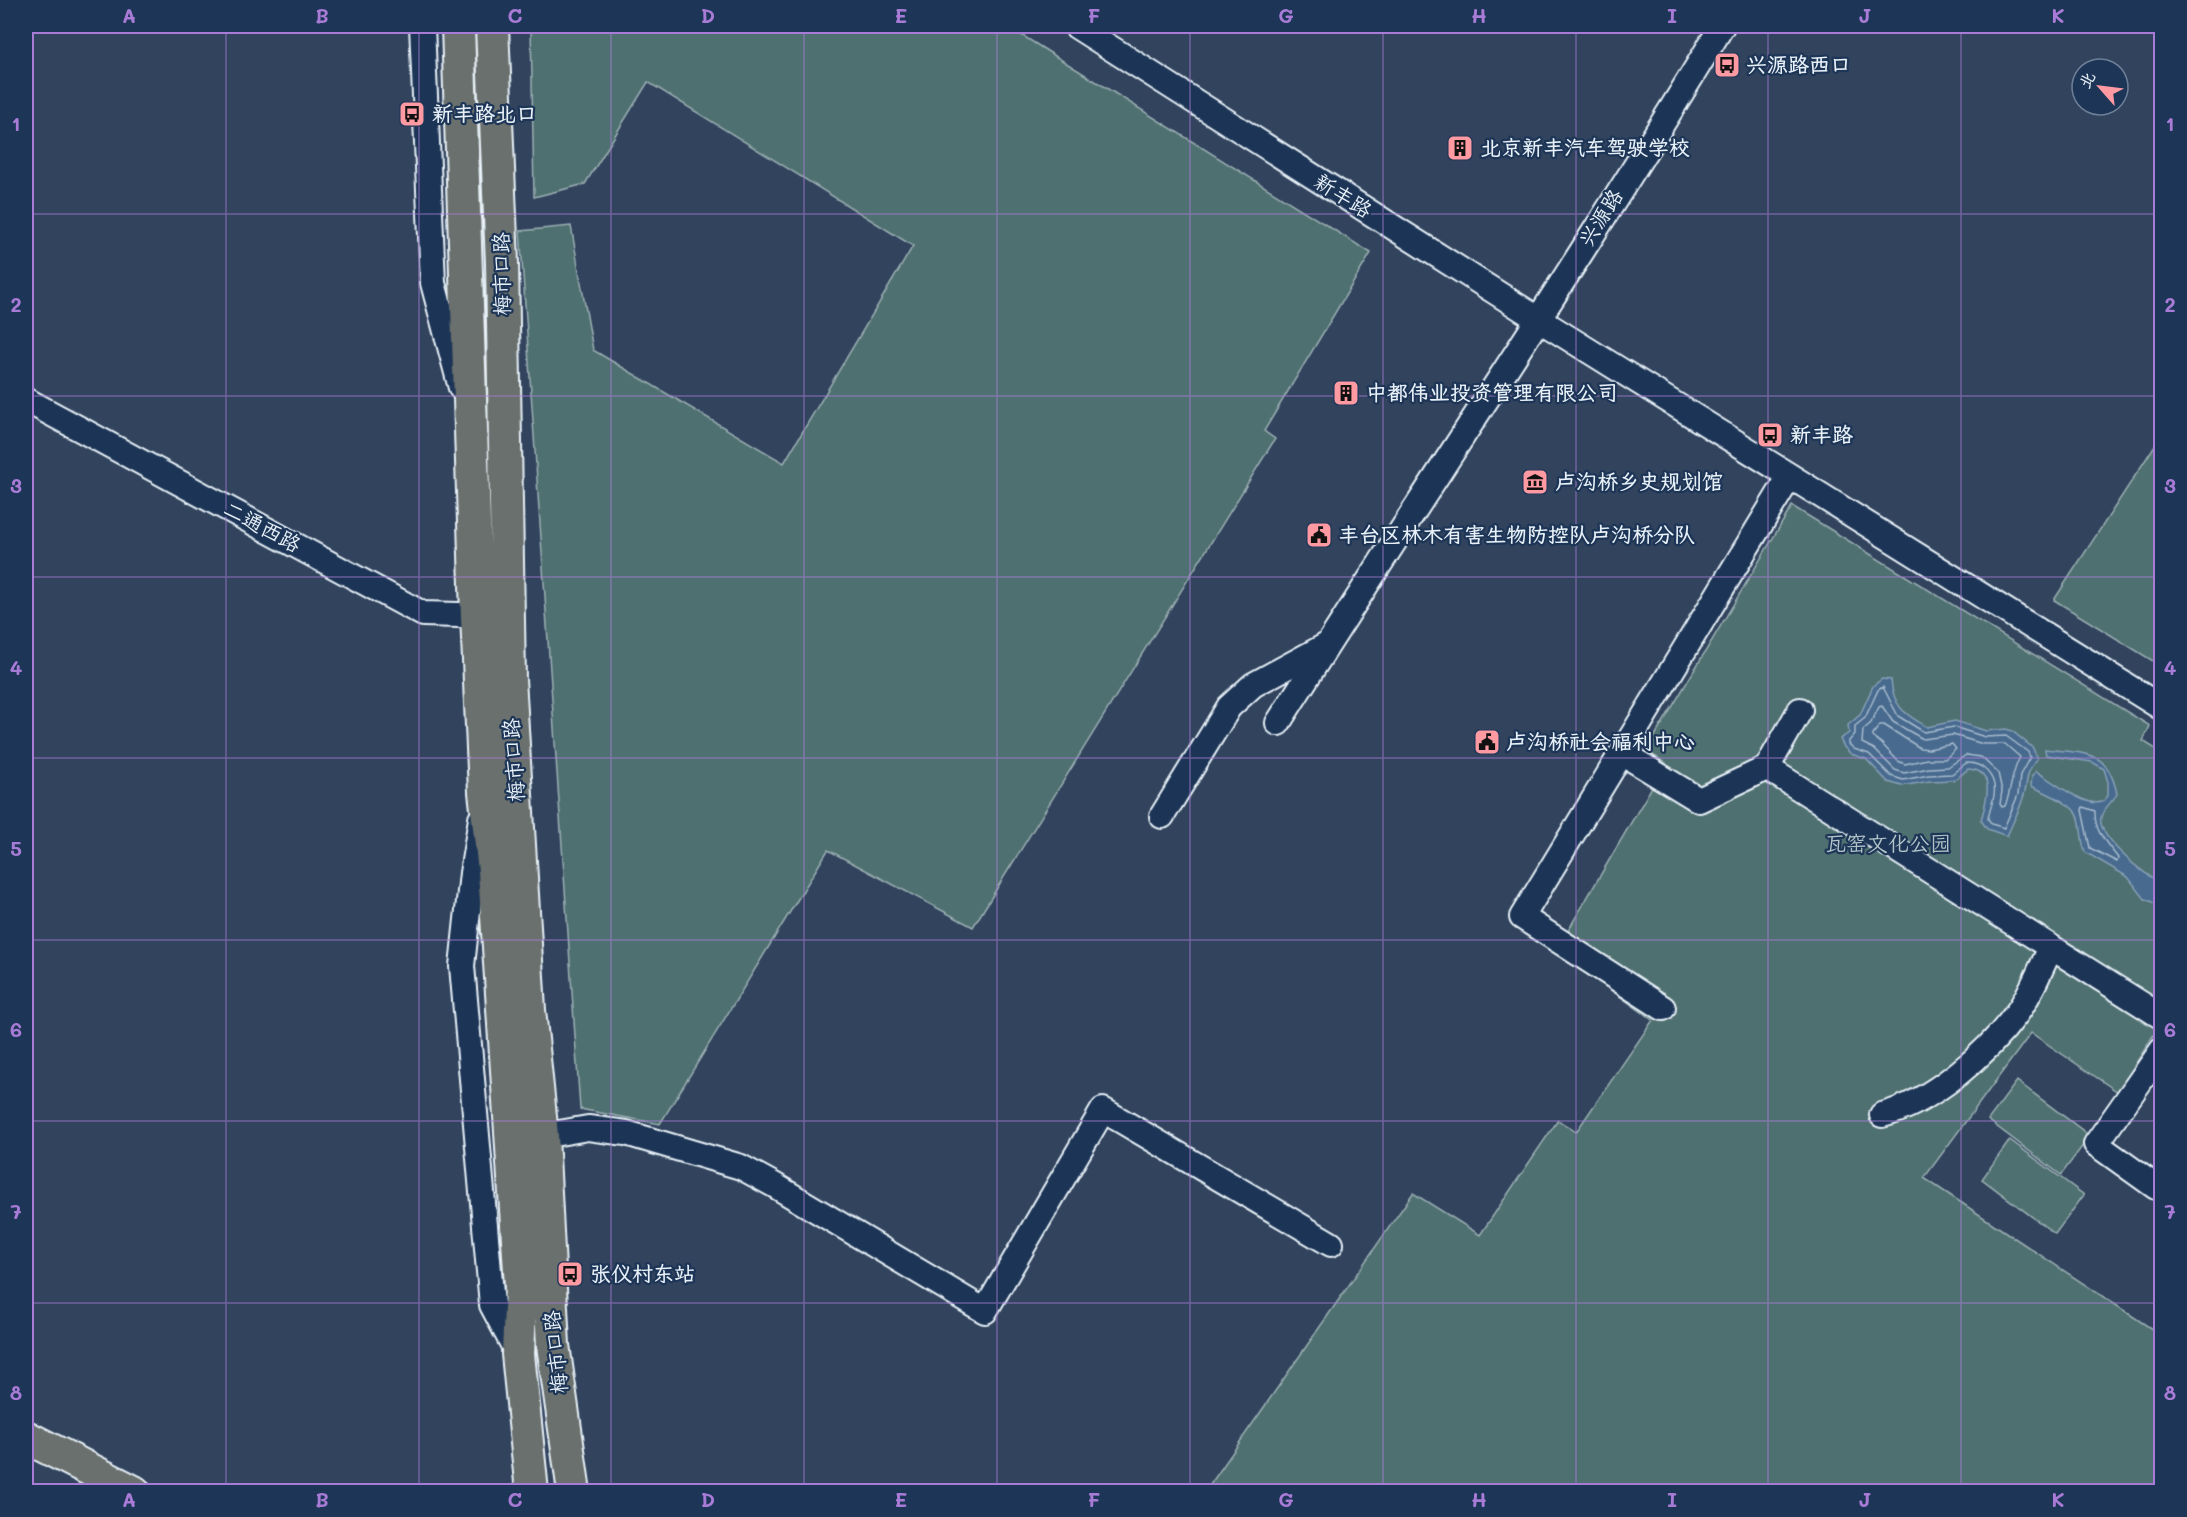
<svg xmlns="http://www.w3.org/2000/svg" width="2187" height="1517" viewBox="0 0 2187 1517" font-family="Mali,'LXGW WenKai TC',sans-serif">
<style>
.green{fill:#4f7070;stroke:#9cb0b4;stroke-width:1.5}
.water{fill:#476a8e;stroke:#87a0b8;stroke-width:1.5}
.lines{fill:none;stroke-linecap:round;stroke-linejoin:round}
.shore{stroke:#a8bbce;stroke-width:1.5}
.minor-casing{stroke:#e8f1f8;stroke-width:28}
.major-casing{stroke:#e8f1f8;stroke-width:36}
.minor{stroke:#1d3557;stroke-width:24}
.major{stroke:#6a706d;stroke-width:32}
.grid{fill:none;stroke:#a77bd6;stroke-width:1.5;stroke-opacity:0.55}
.labels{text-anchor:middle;stroke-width:4.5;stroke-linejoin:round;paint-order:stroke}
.poi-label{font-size:21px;font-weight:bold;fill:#e8f1f8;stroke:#1d3557;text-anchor:start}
.street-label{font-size:21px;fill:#e8f1f8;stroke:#1d3557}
.park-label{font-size:21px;fill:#b2c4c8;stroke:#1d3557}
.neatline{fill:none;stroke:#a77bd6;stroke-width:2}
.grid-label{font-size:20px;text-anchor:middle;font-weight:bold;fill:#a77bd6}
</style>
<rect width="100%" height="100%" fill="#31435d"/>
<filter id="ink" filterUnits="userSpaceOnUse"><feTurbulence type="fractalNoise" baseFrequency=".0167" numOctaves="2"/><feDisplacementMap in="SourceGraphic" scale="12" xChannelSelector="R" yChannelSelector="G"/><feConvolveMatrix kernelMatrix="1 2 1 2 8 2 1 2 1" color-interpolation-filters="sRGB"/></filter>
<g filter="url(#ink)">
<path class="green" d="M531,26H1007L1371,253L1264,431L1275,439L973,927L828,850L660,1124L580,1109L520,231L571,226L593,350L784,463L913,246L648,82L585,184L534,197Z
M2161,436L2162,666H2161L2054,600Z
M1792,506L2150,726L2143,741L2162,753L2161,1023L2118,1092L2031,1033L1924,1178L2161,1335V1491L1205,1492L1413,1193L1480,1235L1558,1120L1576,1132L1653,1020L1556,951L1666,763L1646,751Z
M2017,1081L2090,1136L2061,1175L1988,1120Z
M2010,1140L2084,1195L2055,1234L1982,1179Z"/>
<path class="water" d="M1882,679L1891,680C1893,707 1905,714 1927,727L1955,721L1986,731L2006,729L2012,731L2033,748L2037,759C2024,775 2029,778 2024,795C2020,809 2013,822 2007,836L1987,829L1981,820C1986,802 1997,770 1968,769L1955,780L1930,781L1902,786L1888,782L1866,759L1851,754L1844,747L1840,739L1849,733L1848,725L1860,715L1873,686Z
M2045,749C2084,754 2108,748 2117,794C2113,801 2103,809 2101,817C2096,836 2145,877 2161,882V906L2145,899L2128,877L2085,852C2081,841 2082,830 2079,818C2075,804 2044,792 2031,786L2032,776L2036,771C2049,779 2086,808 2101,802C2103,802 2107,797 2108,796V782L2104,769L2092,762L2046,755Z"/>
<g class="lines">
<path class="shore" d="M1883,687L1898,716L1924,732L1954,727L1985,737L2006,736L2028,752L2030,757L2020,775L2018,795L2004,828L1992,824L1988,819C1989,811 1993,803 1994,795C1997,777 1983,762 1966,763L1952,774L1929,775L1903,780L1891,776L1869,754L1854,749L1849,744V741L1855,734V726L1865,718L1878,690Z
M1882,706L1893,722L1923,739L1953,735L1983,744H2005L2020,757C2011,773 2012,789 2005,806L2002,807L2000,804L2002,791L1998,773L1981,757L1966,755L1948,767L1929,768L1904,773L1895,770L1874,749L1862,743L1863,730L1871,723L1879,707Z
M1880,725H1884L1920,748L1929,749L1952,744L1956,749L1945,759H1927L1905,764L1898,761L1881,743L1873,737V734Z
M2083,807L2095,811C2094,831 2106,842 2118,858L2117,862L2090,848L2082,810Z"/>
<g class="minor-casing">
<path id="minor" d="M422,26L433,283L461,388
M1076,26L1538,319L2162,708
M26,400L423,614L494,616
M1278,723C1425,490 1580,262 1722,26
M1622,753L1699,800L1767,768L2162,1017
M1767,768L1800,710
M1162,816L1229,707L1253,685L1325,646
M481,819L472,873L462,966L492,1305L518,1354
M1663,1008L1522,917L1790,476
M1882,1115C1931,1103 1988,1053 2017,1013C2031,994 2040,969 2051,948
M542,1136L588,1128L626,1133L741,1167L774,1185L985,1311L1103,1110L1331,1244
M2156,1187L2096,1144L2162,1050"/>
</g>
<g class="major-casing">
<path id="major" d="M458,26L477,616L485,792L494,870L521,1286L518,1354L532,1492
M492,26L502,263L509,679L529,1010L542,1136L553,1345L574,1492
M26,1437L134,1492"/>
</g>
<use href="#minor" class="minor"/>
<use href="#major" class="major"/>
</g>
</g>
<path class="grid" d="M226,26V1492M419,26V1492M611,26V1492M804,26V1492M997,26V1492M1190,26V1492M1383,26V1492M1576,26V1492M1768,26V1492M1961,26V1492M26,214H2162M26,396H2162M26,577H2162M26,758H2162M26,940H2162M26,1121H2162M26,1303H2162"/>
<defs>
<g id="bus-square" transform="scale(1.35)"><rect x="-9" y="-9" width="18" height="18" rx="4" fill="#ff9aa2" stroke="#1d3557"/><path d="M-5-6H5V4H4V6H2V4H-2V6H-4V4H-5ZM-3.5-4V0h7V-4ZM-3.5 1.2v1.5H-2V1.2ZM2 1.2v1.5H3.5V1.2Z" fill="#111"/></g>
<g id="building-square" transform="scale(1.35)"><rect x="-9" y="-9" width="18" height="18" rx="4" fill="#ff9aa2" stroke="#1d3557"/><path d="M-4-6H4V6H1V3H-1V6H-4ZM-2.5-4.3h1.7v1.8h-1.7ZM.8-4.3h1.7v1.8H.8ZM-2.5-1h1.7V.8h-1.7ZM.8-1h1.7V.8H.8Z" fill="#111"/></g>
<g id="museum-square" transform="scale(1.35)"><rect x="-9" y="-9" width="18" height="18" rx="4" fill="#ff9aa2" stroke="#1d3557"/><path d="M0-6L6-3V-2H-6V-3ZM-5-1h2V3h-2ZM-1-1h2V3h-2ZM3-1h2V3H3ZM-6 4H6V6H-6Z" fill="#111"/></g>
<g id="civic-square" transform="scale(1.35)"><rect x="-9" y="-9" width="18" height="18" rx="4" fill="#ff9aa2" stroke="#1d3557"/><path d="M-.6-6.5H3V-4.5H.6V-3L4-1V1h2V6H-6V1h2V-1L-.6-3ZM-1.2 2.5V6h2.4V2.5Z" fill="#111"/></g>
</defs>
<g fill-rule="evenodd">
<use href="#bus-square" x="1727" y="65"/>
<use href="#bus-square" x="412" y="114"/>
<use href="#building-square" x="1460" y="148"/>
<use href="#building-square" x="1346" y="393"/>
<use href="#bus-square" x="1770" y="435"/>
<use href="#museum-square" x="1535" y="482"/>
<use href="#civic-square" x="1319" y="535"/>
<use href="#civic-square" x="1487" y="742"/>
<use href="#bus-square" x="570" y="1274"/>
</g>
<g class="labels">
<g class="poi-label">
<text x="1746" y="72">兴源路西口</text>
<text x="432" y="121">新丰路北口</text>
<text x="1480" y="155">北京新丰汽车驾驶学校</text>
<text x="1366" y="400">中都伟业投资管理有限公司</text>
<text x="1790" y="442">新丰路</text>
<text x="1555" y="489">卢沟桥乡史规划馆</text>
<text x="1338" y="542">丰台区林木有害生物防控队卢沟桥分队</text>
<text x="1506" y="749">卢沟桥社会福利中心</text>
<text x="590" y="1281">张仪村东站</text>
</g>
<g class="street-label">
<text transform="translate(1343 196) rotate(32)" y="7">新丰路</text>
<text transform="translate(1601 218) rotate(-58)" y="7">兴源路</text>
<text transform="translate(502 274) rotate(-91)" y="7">梅市口路</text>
<text transform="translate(262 527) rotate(28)" y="7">二通西路</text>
<text transform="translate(514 760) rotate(-94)" y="7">梅市口路</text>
<text transform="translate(556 1352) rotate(-96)" y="7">梅市口路</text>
</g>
<g class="park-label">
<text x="1888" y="851">瓦窑文化公园</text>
</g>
</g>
<rect width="2187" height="1517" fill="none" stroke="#1d3557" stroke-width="66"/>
<g transform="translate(2100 87) rotate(298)"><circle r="28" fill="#1d3557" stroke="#6e8097" stroke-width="1.5"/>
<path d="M0-4.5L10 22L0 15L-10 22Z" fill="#ff9aa2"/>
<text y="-9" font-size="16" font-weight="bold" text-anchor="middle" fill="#e8f1f8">北</text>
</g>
<rect x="33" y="33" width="2121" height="1451" class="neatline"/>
<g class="grid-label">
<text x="129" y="23">A</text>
<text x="322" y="23">B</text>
<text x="515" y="23">C</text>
<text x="708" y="23">D</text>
<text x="901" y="23">E</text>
<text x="1094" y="23">F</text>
<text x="1286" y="23">G</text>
<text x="1479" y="23">H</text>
<text x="1672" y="23">I</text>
<text x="1865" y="23">J</text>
<text x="2058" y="23">K</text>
<text x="16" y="131">1</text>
<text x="2170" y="131">1</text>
<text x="16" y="312">2</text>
<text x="2170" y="312">2</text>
<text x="16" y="493">3</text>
<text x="2170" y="493">3</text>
<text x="16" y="675">4</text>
<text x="2170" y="675">4</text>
<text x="16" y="856">5</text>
<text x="2170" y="856">5</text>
<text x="16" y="1037">6</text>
<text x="2170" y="1037">6</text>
<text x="16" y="1219">7</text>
<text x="2170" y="1219">7</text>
<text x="16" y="1400">8</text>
<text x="2170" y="1400">8</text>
<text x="129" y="1507">A</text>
<text x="322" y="1507">B</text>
<text x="515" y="1507">C</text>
<text x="708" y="1507">D</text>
<text x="901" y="1507">E</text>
<text x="1094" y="1507">F</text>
<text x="1286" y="1507">G</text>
<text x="1479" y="1507">H</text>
<text x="1672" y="1507">I</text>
<text x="1865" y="1507">J</text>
<text x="2058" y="1507">K</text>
</g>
</svg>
